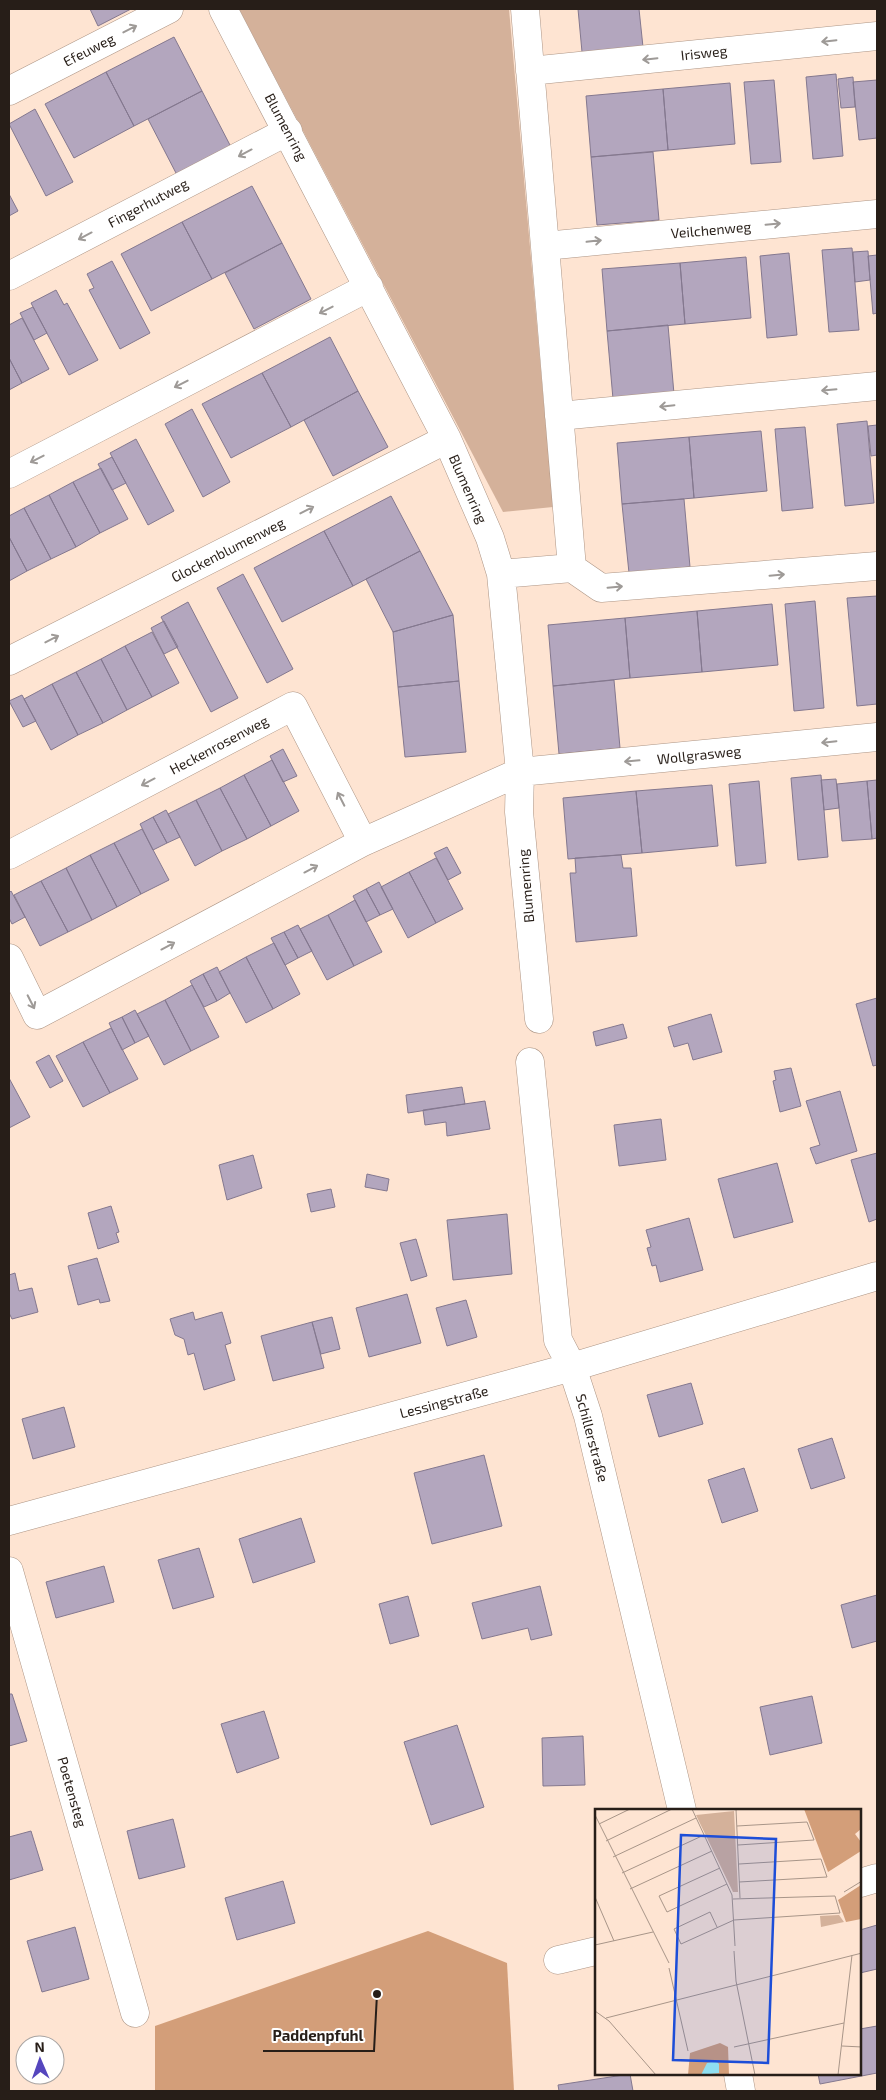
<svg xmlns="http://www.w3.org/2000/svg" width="886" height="2100" viewBox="0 0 886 2100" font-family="'Exo 2',sans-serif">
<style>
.green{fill:#d4b19a}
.forest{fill:#d39e79}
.building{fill:#b3a6be;stroke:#84788f}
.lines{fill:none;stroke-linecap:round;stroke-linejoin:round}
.minor-casing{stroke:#ad9585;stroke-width:29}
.minor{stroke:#fff;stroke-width:28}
.oneway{stroke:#9e9a97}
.labels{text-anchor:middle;stroke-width:4;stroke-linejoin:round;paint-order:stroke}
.street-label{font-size:14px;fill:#271e18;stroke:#fff}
.inset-road{fill:none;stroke:#a89588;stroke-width:1}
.view{fill:#1d4ed8;fill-opacity:0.15;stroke:#1d4ed8;stroke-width:2.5}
.inset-edge{fill:none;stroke:#271e18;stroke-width:2.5}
.leader{fill:none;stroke:#271e18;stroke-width:2}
.callout-dot{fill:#271e18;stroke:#fff;stroke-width:2}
.callout-label{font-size:15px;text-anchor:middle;font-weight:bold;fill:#271e18;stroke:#fff;stroke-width:4;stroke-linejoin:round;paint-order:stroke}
</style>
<rect width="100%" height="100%" fill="#fee4d2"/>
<path class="green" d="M239,9H509L553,507L503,512Z"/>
<path class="forest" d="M428,1931L507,1963L514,2091H155V2026Z"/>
<path class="building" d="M90,9H131L98,26Z
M578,9H639L643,47L582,52Z
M174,37L202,91L134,126L106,72Z
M106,72L134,126L74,158L45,104Z
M836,74L843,156L813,159L806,77Z
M853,77L855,107L841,108L838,79Z
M774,80L781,162L751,164L744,82Z
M877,80V138L859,140L853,82Z
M730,83L735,144L668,150L663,89Z
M663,89L668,150L591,157L586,96Z
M202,91L231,147L177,175L148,119Z
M35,109L73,182L46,196L9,124Z
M653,152L659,220L597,225L591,157Z
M252,186L282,243L212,279L182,222Z
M9,194L18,211L9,216Z
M182,222L212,279L151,311L121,254Z
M282,243L311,299L254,329L225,273Z
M852,248L859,330L829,332L822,250Z
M868,251L870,280L855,282L853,252Z
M789,253L797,335L767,338L760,256Z
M877,255V313L873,314L868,256Z
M746,257L751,318L685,324L680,263Z
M112,261L150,333L120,349L89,290L94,288L87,274Z
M680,263L685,324L607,331L602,269Z
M56,290L64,305L67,303L98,360L69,375L31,303Z
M33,307L47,333L34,340L20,313Z
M22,318L49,369L22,383L9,358V325Z
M668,325L674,394L613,399L607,331Z
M330,337L358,391L291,427L262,373Z
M9,358L22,383L9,390Z
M262,373L291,427L231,458L202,404Z
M358,391L388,447L333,476L304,420Z
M192,409L230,482L203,497L165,424Z
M867,421L874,503L845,506L837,424Z
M877,425V455L871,456L868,426Z
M805,427L813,508L782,511L775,429Z
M761,431L767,491L694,498L689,437Z
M689,437L694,498L622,504L617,443Z
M136,439L174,511L148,525L110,453Z
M112,457L126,483L112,490L98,464Z
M101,468L128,519L100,533L73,482Z
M73,482L100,533L76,547L49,495Z
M49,495L76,547L51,559L24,508Z
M391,496L420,551L353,586L324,531Z
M684,499L690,567L629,573L622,504Z
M24,508L51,559L27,571L9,537V516Z
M324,531L353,586L282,622L254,568Z
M9,537L27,571L9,581Z
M420,551L453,615L393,632L366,579Z
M243,574L293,669L267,683L217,588Z
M877,596V704L857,706L847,598Z
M815,601L824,708L794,711L785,604Z
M188,602L238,698L211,712L161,617Z
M772,604L778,665L702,672L697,611Z
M697,611L702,672L630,678L625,618Z
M453,615L459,681L398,687L393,632Z
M625,618L630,678L553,686L548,625Z
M164,621L178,647L164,654L151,628Z
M152,632L179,683L152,697L125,646Z
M125,646L152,697L127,710L101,659Z
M101,659L127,710L103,723L76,672Z
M76,672L103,723L78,735L52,684Z
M614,680L620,748L559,754L553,686Z
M459,681L466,752L405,757L398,687Z
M52,684L78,735L51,750L24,699Z
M22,695L36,721L23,727L9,701Z
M283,749L297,776L283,782L270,756Z
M272,760L299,811L271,826L244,775Z
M244,775L271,826L247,839L220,788Z
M821,775L828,857L798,860L791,778Z
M836,779L839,808L824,810L821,780Z
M877,780V838L872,839L867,781Z
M759,781L766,863L736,866L729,784Z
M867,781L872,839L842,841L837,784Z
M712,785L718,846L642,853L636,791Z
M220,788L247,839L222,851L196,800Z
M636,791L642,853L568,859L563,798Z
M196,800L222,851L195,866L168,814Z
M166,810L180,837L167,843L153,817Z
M153,817L167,843L153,850L140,824Z
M142,829L169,880L141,894L114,843Z
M114,843L141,894L117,907L90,855Z
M447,847L461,873L448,880L434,853Z
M90,855L117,907L92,920L66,868Z
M621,855L623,868H631L637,936L576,942L570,873H576L575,858Z
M436,858L463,909L436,923L409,872Z
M66,868L92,920L68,932L41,881Z
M409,872L436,923L408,938L381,887Z
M41,881L68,932L40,946L14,895Z
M379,882L393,909L380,915L366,889Z
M366,889L380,915L366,922L353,896Z
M11,891L25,917L12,924L9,918V893Z
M355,900L382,952L354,966L328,915Z
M328,915L354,966L327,980L300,929Z
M298,925L312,951L298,958L284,932Z
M284,932L298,958L285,965L271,938Z
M274,943L300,994L273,1009L246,957Z
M246,957L273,1009L246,1023L219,972Z
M217,967L230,993L217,1001L203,974Z
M203,974L217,1001L204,1007L190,981Z
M192,985L219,1037L191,1051L165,1000Z
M877,998V1065L873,1066L856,1004Z
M165,1000L191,1051L164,1065L137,1014Z
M135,1010L149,1036L135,1043L122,1017Z
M711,1014L722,1052L693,1060L688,1043L674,1047L668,1027Z
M122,1017L135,1043L122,1050L109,1023Z
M623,1024L627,1038L596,1046L593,1032Z
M111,1028L138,1079L110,1093L83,1042Z
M83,1042L110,1093L83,1107L56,1056Z
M49,1055L63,1081L50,1088L36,1062Z
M791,1068L801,1106L780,1112L773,1081L776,1080L774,1071Z
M9,1078L30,1117L9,1128Z
M462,1087L465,1104L408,1113L406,1095Z
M840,1091L857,1151L816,1164L810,1148L820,1145L806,1101Z
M485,1101L490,1129L447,1136L446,1122L425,1125L423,1110Z
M661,1119L666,1160L619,1166L614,1125Z
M877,1153V1219L869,1222L851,1160Z
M253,1155L262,1188L227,1200L219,1165Z
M777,1163L793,1222L734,1238L718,1179Z
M367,1174L389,1179L387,1191L365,1187Z
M331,1189L335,1207L311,1212L307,1194Z
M111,1206L119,1232L116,1233L119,1242L98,1249L88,1213Z
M507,1214L512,1274L453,1280L447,1220Z
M689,1218L703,1270L660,1282L656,1265L652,1266L647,1248L651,1247L646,1230Z
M416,1239L427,1276L411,1281L400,1243Z
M97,1258L110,1301L100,1303L99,1299L78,1305L68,1266Z
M15,1273L19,1291L32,1288L38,1312L12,1319L9,1313V1275Z
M407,1294L421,1343L369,1357L356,1308Z
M466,1300L477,1337L447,1346L436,1308Z
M193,1312L195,1320L222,1312L231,1343L225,1345L235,1380L204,1390L194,1353L188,1355L184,1339L175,1335L170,1319Z
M332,1317L340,1349L321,1354L312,1322Z
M312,1322L324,1368L273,1381L261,1336Z
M691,1383L703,1424L659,1437L647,1395Z
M64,1407L75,1447L33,1459L22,1419Z
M832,1438L845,1478L811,1489L798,1449Z
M484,1455L502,1526L432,1544L414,1473Z
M744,1468L758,1511L722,1523L708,1480Z
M301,1518L315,1562L253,1583L239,1539Z
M199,1548L214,1597L173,1609L158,1560Z
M104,1566L114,1602L56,1618L46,1582Z
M540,1586L552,1635L531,1640L528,1628L482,1639L472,1603Z
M877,1595V1641L852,1648L841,1605Z
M408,1596L419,1636L390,1644L379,1604Z
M9,1694H12L27,1741L9,1746Z
M812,1696L822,1743L770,1755L760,1707Z
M264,1711L279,1758L237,1773L221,1724Z
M457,1725L484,1807L431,1825L404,1742Z
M583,1736L585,1785L543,1786L542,1738Z
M173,1819L185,1867L139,1879L127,1831Z
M31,1831L43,1870L9,1880V1837Z
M283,1881L295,1923L237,1940L225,1898Z
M877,1925V1969L860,1973V1930Z
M75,1927L89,1979L42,1992L27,1941Z
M877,2026V2073L820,2084L818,2074H860V2029Z
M630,2074L633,2091H559L558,2085Z"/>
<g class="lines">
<g class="minor-casing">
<path id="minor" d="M223,9L447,439L490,538L501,574L520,772L519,812L539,1019
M525,9L572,568
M530,71L877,36
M9,91L169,9
M545,246L877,214
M9,276L288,131
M559,416L877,386
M9,474L369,287
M572,568L601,588L877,566
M501,574L572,568
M9,661L447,439
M9,855L293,706L363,842
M9,958L37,1015L363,842L520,772L877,737
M530,1062L558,1340L572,1367L588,1416L682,1810
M9,1521L572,1367L877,1276
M9,1571L135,2013
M860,1883L877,1878
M558,1960L596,1951
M738,2074L741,2091"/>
</g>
<use href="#minor" class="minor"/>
</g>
<defs><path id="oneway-shaft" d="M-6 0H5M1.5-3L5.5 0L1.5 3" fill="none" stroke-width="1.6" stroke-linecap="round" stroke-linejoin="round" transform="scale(1.25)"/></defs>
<g class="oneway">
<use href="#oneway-shaft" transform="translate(130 29) rotate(-27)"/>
<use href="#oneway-shaft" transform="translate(829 41) rotate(174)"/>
<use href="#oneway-shaft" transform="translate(650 59) rotate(174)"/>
<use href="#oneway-shaft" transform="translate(245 153) rotate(152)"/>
<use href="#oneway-shaft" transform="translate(773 224) rotate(-5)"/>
<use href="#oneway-shaft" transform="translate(85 236) rotate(152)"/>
<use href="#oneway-shaft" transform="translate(594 241) rotate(-6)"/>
<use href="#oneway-shaft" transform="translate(326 310) rotate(153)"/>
<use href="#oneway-shaft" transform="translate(181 384) rotate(153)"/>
<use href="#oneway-shaft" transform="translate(829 390) rotate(175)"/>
<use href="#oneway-shaft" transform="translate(667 406) rotate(174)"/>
<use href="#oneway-shaft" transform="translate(37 459) rotate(153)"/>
<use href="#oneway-shaft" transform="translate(307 510) rotate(-27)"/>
<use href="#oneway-shaft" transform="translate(777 575) rotate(-5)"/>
<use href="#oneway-shaft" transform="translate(615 587) rotate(-5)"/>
<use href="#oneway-shaft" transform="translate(52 639) rotate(-27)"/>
<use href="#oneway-shaft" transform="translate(829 742) rotate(174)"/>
<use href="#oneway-shaft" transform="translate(632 761) rotate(175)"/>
<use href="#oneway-shaft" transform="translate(148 782) rotate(152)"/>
<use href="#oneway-shaft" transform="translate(341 799) rotate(-117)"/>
<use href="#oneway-shaft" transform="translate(311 869) rotate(-28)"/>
<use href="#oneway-shaft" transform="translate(168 946) rotate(-28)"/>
<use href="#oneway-shaft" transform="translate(31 1002) rotate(63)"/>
</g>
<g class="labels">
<g class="street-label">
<text transform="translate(89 50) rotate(-27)" y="5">Efeuweg</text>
<text transform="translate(704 53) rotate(-6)" y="5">Irisweg</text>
<text transform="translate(286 127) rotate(62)" y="5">Blumenring</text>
<text transform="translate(148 203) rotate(-28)" y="5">Fingerhutweg</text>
<text transform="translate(711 230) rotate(-5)" y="5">Veilchenweg</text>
<text transform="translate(468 489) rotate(66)" y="5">Blumenring</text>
<text transform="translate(228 550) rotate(-27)" y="5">Glockenblumenweg</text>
<text transform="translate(219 745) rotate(-28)" y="5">Heckenrosenweg</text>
<text transform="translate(699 755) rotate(-6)" y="5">Wollgrasweg</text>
<text transform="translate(526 886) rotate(-95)" y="5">Blumenring</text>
<text transform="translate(444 1402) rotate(-15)" y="5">Lessingstraße</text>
<text transform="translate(592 1438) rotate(75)" y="5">Schillerstraße</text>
<text transform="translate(72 1792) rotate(74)" y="5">Poetensteg</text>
</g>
</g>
<g transform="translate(595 1809)">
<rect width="266" height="266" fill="#fee4d2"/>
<path d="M139,2L143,83H138L101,6ZM244,106L249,113L226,118L225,107Z" fill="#d4b19a"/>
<path d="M209,0H266V20L260,25L266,33V42L233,63ZM266,76V110L251,113L243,91ZM125,234L133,238L134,266H93L95,244Z" fill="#d39e79"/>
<path d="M121,252L124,255V264L106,266L112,254Z" fill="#8fdff1"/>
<path class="inset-road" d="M97,0L137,86L140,137M141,0L145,89M0,6L74,154M4,15L35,0M142,17L212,13L219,31L143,36M11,32L77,0M18,48L101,9M144,55L226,50L232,68L144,73M125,59L64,87L72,103L132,75M27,64L109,26M35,80L117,42M249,83L267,72M0,88L19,132M122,118L115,103L79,120L86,135L139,111L245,104L240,87L138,90M0,136L58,123M139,142L141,172L160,266M74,159L93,242M0,202L14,212L61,266M11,209L267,144M247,237L267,238M139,238L249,214M243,266L257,146"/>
<path class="view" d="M86,26L181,30L173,254L78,251Z"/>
<rect width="266" height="266" class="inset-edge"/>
</g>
<path class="leader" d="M377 1994L374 2051H263"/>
<circle class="callout-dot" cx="377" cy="1994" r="5"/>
<g class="callout-label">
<text x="318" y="2041">Paddenpfuhl</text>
</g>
<rect width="886" height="2100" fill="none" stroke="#271e18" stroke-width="20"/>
<g transform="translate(40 2060) rotate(358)"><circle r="24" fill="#ffffff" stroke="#a9a5a3"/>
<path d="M0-4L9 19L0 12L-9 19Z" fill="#5546be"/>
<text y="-8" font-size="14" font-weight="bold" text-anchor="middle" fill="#271e18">N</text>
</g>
</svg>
